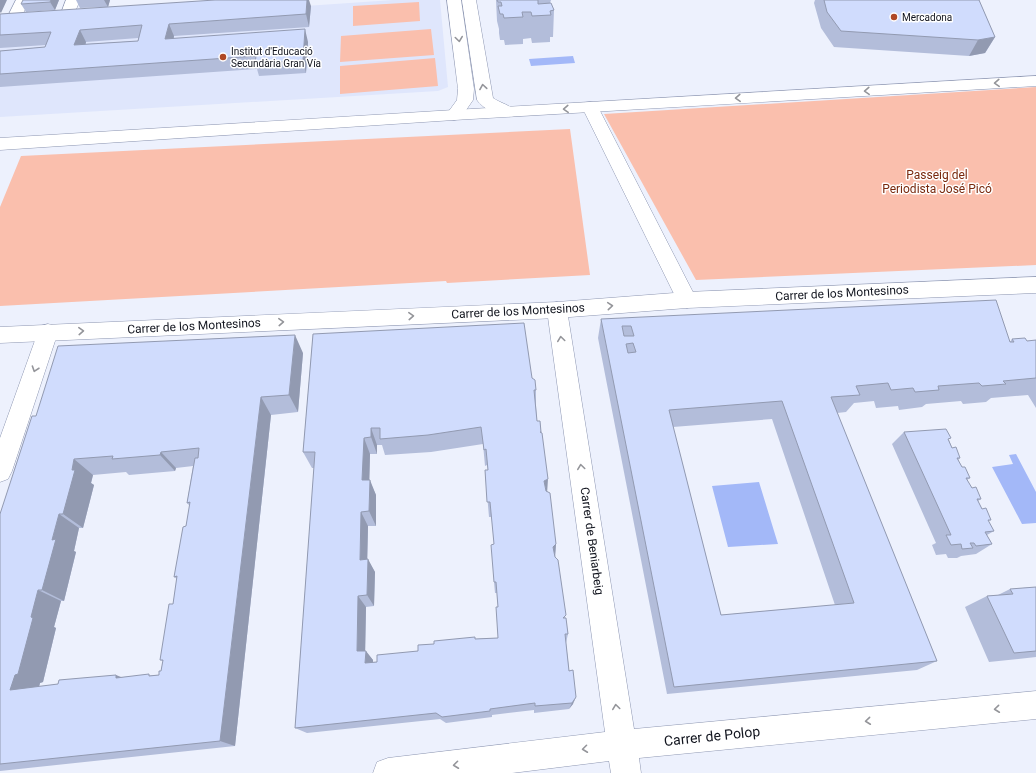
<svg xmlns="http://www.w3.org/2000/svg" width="1036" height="773" viewBox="0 0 1036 773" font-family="Roboto,sans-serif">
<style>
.built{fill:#dfe6fc}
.green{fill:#fabfad}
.water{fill:#a3b8f8}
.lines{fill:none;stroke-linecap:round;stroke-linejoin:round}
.minor-casing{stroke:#8e97b2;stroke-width:1}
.tertiary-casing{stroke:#8e97b2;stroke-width:1}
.secondary-casing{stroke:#8e97b2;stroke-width:1}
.minor{fill:#fff;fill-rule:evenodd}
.tertiary{fill:#fff;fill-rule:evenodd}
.secondary{fill:#fff;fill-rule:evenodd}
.wall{fill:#b3bdda;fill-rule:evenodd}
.shaded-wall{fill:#929ab1}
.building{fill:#d0dcfd;stroke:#929ab1;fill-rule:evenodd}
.oneway{stroke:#94959a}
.poi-dot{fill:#af4725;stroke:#fff;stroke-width:1.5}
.labels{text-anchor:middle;stroke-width:3;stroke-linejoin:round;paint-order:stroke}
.far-poi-label{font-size:10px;fill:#11141e;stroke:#fff;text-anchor:start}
.park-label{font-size:12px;fill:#79290d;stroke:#fff}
.street-label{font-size:12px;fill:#11141e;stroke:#fff}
.near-street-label{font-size:14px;fill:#11141e;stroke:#fff}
</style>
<rect width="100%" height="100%" fill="#edf1fd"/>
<path class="built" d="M393,0H440L448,87L438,91L0,117V27Z"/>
<path class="green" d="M419,2L420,21L353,26V6Z
M431,29L434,55L340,62L341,36Z
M435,58L438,86L340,94V66Z
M1036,87V265L696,280L604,114Z
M570,129L590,275L447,283L446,281L0,306V207L21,156Z"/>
<path class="water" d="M573,56L575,63L531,66L529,59Z
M1016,454L1036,492V523L1022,524L992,467L1013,464L1009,455Z
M759,482L778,544L728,547L712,486Z"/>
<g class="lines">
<g class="minor-casing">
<path id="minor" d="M16,0H30L18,23L13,24L8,23L6,20Z
M66,0H80L72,19L67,20L62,19L60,16Z
M590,102L596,103L598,107L697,300L694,306L687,308L680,306L677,300L582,107L584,103Z
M557,302L564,304L567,310L634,729L1036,691V719L639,758L641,773H611L609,761L512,773H373L377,762L388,758L605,732L547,310L550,304Z
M48,324L55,326L58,332L12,471L8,479L0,482V438L38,332L41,326Z"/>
</g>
<g class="tertiary-casing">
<path id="tertiary" d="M447,0H461L474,89L473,100L460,119L454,120L448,119L446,115L457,100L458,89Z
M462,0H476L493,98C500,103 511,105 516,112L514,116C502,119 484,110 477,100Z"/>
</g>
<g class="secondary-casing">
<path id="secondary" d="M1036,76V86L454,120L0,150V138L454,110Z
M1036,277V293L687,308L557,318L0,343V327L557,302L687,292Z"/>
</g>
<use href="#minor" class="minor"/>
<use href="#tertiary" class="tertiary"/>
<use href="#secondary" class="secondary"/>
</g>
<path class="wall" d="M59,0L55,10L26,12L21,4Z
M76,0H110L108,7L80,8Z
M496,0H551L550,3L554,10L553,37H550V42L532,43L531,38L523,39V44L505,45L504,40H500L499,33V29L497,21Z
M815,0H979L995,37L985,53L969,56L834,47L821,28L814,3Z
M311,6L309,27L174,36V39L308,42L306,73L259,76L257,69L0,87V51L45,47L46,45L0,48V14ZM138,38V41L86,44V42Z
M601,319L1010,342L1012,339L1027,341L1036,340V408L1028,395L991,398L986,402L963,404L961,401L926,404L922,407L899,410L898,406L876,408L874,401L854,403L846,412L837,413L937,661L917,670L667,694L598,338ZM772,419L835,605L721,615L673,427Z
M313,334L532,378L536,390V406L537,421H540L547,491L556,544L555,557L568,634L566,643L573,704L569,709L534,713V710L492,715V717L446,723L440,719L307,733L295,728L314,468H312L303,452ZM483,444L485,466L487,465L488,470H485L489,517H492L494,544V582L495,593H497L498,607V638L475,639L418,651L377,662H373V660L365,651L366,607L374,606L375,572L367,559L368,526H376V495L369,480L370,454H377V445H382L385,455L431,452Z
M303,353L298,412L271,415L235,746L0,771V514L36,416ZM193,466L187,503L190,506L186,526L174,577L177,579L173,604L160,660L163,661L161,671L159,675L123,677L39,687L40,683L43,682L56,628L54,627L61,601H64L76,552L74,551L79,528H83L94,485L91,483L93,475L126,472L129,475L175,471L176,468Z
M904,432L949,440L952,448L960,458L958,460L962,467L970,478L967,480L972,488L981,499L978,501L982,509L991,520L988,521L994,531L987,535L992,544L976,554L961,556L957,558H948L946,554L936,555L932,545L936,543L892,444Z
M1036,587V657L989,662L965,607L987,596L998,595L1010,589Z"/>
<path class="shaded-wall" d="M0,0H7L1,13L0,12Z
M51,0H59L55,10L50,2Z
M104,0H110L108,7Z
M307,0H309L311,6L309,27L306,14Z
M169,24L174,36L171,52L165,39Z
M305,29L308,42L306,73L303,60Z
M80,30L86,42L81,58L74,45Z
M995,37L985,53L969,56L978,40Z
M295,335L303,353L298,412L289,395Z
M261,397L271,415L235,746L220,741Z
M371,428L377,445V454L371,437Z
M364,438L370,454L369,496L362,480Z
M161,452L176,468L175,471L160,455Z
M74,459L93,475L91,483L94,485L83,528L63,514Z
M548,479L547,494L544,481Z
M370,480L376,495V526L369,511Z
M361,512L368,526L367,573L360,560Z
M59,514L79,528L74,551L76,552L64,601L42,590L52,540Z
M556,544L555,557L553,547Z
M368,559L375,572L374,606L367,595Z
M38,590L61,601L54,627L56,628L43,682L40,683L36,698L10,690Z
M358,596L366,607L365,660L357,651Z
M366,651L373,660V671L365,663Z
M116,675L136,683L116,678Z
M576,697L573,704L569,709L572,703Z"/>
<path class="building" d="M23,0H51L50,2L21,4Z
M215,0H307L306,14L169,24L165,39L305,29L303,60L255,64L256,56L0,74V51L45,47L51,32L0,35V14ZM142,25L138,41L74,45L80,30Z
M497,0H538V4L551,3L554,10L550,11L551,15L532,16L531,12H522L523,17L504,18L503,14H500L498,6H502L501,2H498Z
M824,0H979L995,37L978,40L841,31L827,12Z
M996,300L1010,342H1014L1012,339L1025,338L1027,341L1036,340V378L1003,381L1006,384L982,386L979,383L938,386L939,390L915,392L913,388L891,390L888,383L856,386L860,395L831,397L937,661L674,687L601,319ZM622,326H631L634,336H624ZM633,343L636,352L628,353L626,344ZM782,401L854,603L721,615L669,410Z
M524,323L532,378L535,380L536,390H534L537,421H540L541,432H540L542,433L548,479L544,481L546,491L550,493L556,544L553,547L555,557L558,560L566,615L563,618H566L568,634H565L569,671L573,670L576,697L572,703L535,706V703L490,709V711L442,717L436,713L295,728L315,452H303L313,334ZM481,427L484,450L486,449L488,470H485L487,502H490L494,544L491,545L494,582H496L498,607H496L498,638L475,639V637L434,641V644L418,645V651L377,655V662L365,663L366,651H357L358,596L367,595L368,559L360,560L361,512L369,511L370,480H362L364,438L371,437V428H380V439L428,435Z
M295,335L289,395L261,397L220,741L0,764V514L32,416H36L58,346ZM199,448L198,458H195L187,503L190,502L186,526L183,527L174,577L177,576L173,604H169L160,660H163L161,671H159V675L149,676V674L116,678V675L59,680L58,684L10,690L15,675L18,674L33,618L31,617L38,590H42L56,539L52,540L59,514H63L75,470H72L74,459L113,456L112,459L160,455L161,452Z
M946,429L951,438L948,439L952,448L956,447L960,458H957L962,467H965L970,478H966L972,488L976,487L981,499H977L982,509L986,508L991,520H988L994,531L985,532L992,544L976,546L974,543H970L973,548L962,549L961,544L951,545L946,535H951L904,432Z
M1036,587V651L1014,653L987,596L1013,594L1010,589Z"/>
<defs><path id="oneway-chevron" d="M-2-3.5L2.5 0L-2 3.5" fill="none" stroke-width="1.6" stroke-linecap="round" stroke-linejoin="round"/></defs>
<g class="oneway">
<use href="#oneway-chevron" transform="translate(459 39) rotate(82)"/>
<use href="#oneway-chevron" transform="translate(997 83) rotate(177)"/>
<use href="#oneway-chevron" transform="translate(483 87) rotate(-99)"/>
<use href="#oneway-chevron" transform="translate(867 91) rotate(177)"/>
<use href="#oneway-chevron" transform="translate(738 98) rotate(177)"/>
<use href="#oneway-chevron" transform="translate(566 109) rotate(177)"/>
<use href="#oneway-chevron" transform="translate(610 306) rotate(-5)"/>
<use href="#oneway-chevron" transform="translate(411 316) rotate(-3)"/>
<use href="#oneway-chevron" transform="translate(281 322) rotate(-3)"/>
<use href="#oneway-chevron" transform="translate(81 331) rotate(-3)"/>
<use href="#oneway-chevron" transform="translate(561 339) rotate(-98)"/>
<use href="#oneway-chevron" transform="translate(35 369) rotate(109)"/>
<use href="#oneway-chevron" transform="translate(581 467) rotate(-98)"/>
<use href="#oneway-chevron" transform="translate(616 707) rotate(-98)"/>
<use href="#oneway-chevron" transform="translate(997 709) rotate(174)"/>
<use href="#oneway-chevron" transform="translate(868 721) rotate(174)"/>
<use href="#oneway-chevron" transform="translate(585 749) rotate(173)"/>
<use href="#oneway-chevron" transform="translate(456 765) rotate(173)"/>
</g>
<g class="poi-dot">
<circle cx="894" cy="17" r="4"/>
<circle cx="223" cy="57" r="4"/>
</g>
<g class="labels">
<g class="far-poi-label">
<text x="902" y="21">Mercadona</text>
<text x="231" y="55">Institut d'Educació<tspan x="231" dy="12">Secundària Gran Vía</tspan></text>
</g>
<g class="park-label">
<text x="937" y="179">Passeig del<tspan x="937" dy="14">Periodista José Picó</tspan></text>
</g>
<g class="street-label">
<text transform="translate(842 293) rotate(-3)" y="4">Carrer de los Montesinos</text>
<text transform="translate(518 311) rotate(-3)" y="4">Carrer de los Montesinos</text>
<text transform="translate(194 326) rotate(-3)" y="4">Carrer de los Montesinos</text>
<text transform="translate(592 541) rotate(82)" y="4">Carrer de Beniarbeig</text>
</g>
<g class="near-street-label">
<text transform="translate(712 736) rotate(-6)" y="5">Carrer de Polop</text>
</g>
</g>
</svg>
